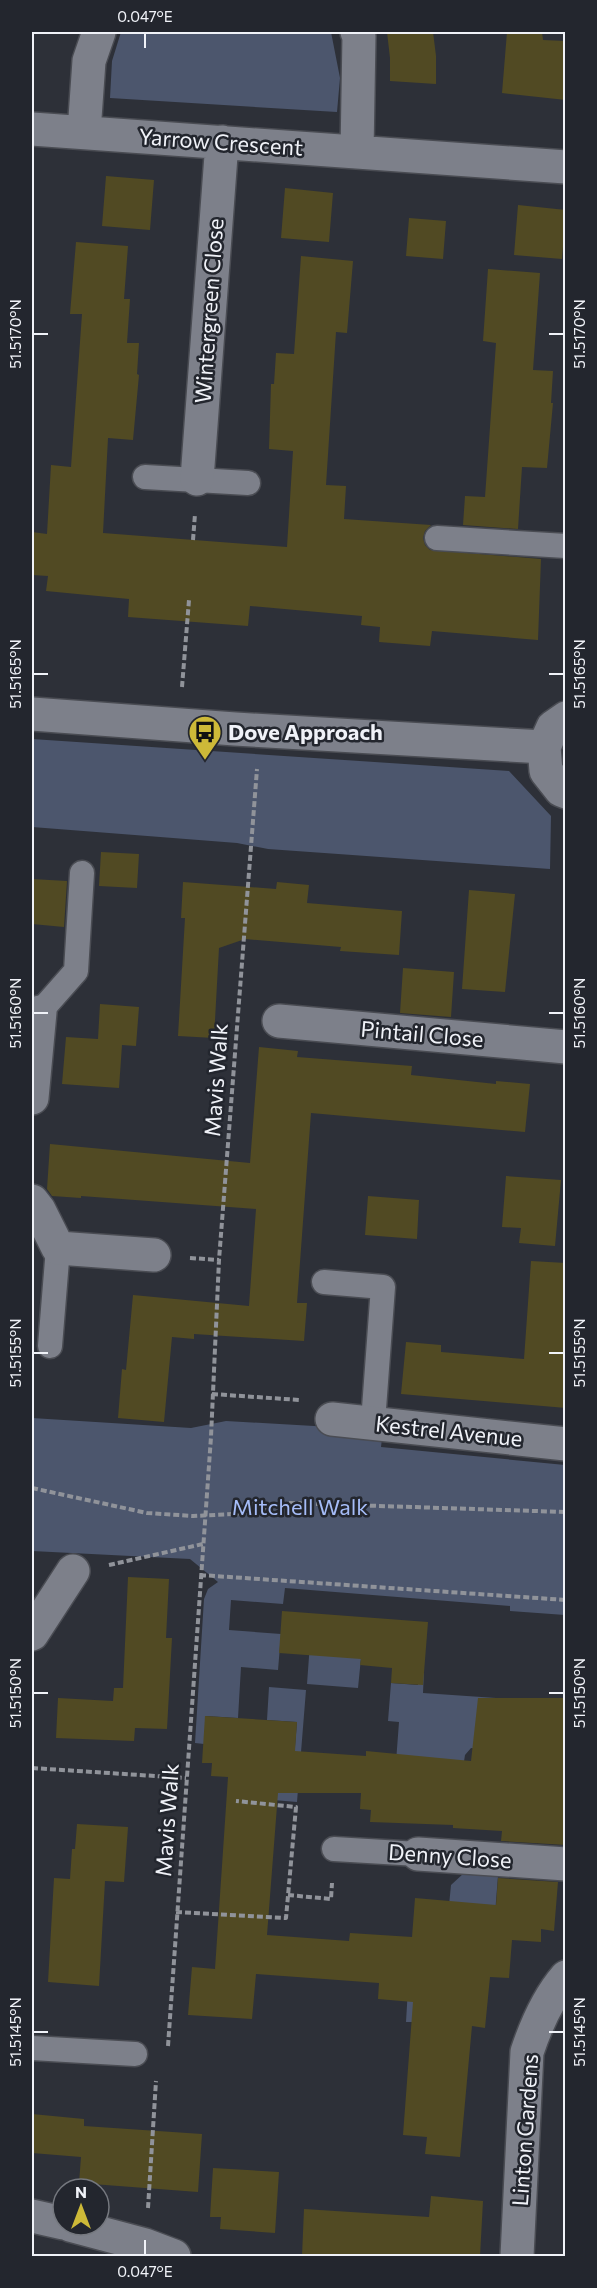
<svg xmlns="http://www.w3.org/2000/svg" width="597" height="2288" viewBox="0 0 597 2288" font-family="Commissioner,sans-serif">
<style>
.green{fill:#4c566d}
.building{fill:#514a23}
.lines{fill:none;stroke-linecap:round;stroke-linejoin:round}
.service-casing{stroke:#4a4c53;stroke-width:27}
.minor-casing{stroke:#4a4c53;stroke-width:36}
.tertiary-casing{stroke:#4a4c53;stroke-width:36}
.path{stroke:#90939a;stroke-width:4;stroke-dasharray:6 3;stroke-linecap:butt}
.service{stroke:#7d808a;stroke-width:24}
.minor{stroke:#7d808a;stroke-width:33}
.tertiary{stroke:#7d808a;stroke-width:33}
.ticks{fill:none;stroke:#f0f2f8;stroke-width:2}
.labels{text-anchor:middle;stroke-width:5;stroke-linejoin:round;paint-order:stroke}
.street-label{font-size:22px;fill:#f0f2f8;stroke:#23262e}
.poi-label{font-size:22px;font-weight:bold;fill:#f0f2f8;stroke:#23262e;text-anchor:start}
.park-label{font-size:22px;fill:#a5bcf7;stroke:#23262e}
.neatline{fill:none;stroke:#f0f2f8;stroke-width:2}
.ticks-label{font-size:15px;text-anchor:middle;fill:#f0f2f8}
</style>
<rect width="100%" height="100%" fill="#2d3038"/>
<path class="green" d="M121,32H331L340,78L337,112L110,98L112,61Z
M32,739L509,771L551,816L550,869L268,849L237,843L32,827Z
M32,1418L191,1428L226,1421L383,1430L381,1447L565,1465V1615L510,1611V1606L285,1588L283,1604L231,1600L229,1630L281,1634L278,1670L241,1667L238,1718L206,1716L204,1744L195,1743L204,1599L208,1589L218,1582L190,1559L32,1551Z
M310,1643L362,1648L358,1688L307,1684Z
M419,1670H424L423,1693L496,1698L481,1749L471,1748L465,1755L463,1768L396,1762L399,1722L388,1721L391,1683L418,1685Z
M269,1687L306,1690L297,1802L261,1799L293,1771L297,1722L267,1720Z
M464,1873L498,1876L493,1939L412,2022H406L409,1971L446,1936L451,1885Z"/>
<path class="building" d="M387,32H433L436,56V84L390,81V58Z
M507,32H542L543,40L566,41V100L502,93Z
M106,176L154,180L150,230L102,226Z
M285,188L333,193L329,242L281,238Z
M518,205L566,210L562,259L514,255Z
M409,218L446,221L443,259L406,256Z
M76,242L128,246L124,299H130L127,343H139L137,374L139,375L133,440L108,438L103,533L287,547L293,451L269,449L271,384H274L276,353L294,354L301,256L353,261L347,333L336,332L326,485L346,486L344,519L431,525L425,531L423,538L425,545L430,550L541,559L538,640L432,631L430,646L379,642L380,627L361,625L362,616L250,606L248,626L128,617L129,599L46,591L48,576L32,575V532L47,534L51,465L71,467L82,314H70Z
M488,269L540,273L533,370L553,371L551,403H553L547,468L522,467L518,529L463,525L465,496L485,497L496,343L483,341Z
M101,852L139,854L137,888L99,886Z
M32,879L67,881L64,927L32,924Z
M183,882L276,889L277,882L309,885L307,903L402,911L399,955L340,951L341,947L245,939L219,948L214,1038L178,1036L185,918H181Z
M469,890L515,894L505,992L462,989Z
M403,968L454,972L451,1017L400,1013Z
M100,1004L139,1007L136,1046L122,1045L119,1088L62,1084L66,1037L98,1039Z
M259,1047L298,1051L297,1057L412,1066L411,1075L496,1084V1081L530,1084L525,1132L311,1113L297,1303H307L304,1341L194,1334V1339L172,1337L164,1422L118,1418L122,1369L126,1370L133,1295L249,1306L256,1209L81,1196V1198L52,1196L47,1189L50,1144L250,1163Z
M506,1176L561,1180L555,1246L519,1243L521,1228L502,1227Z
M368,1196L419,1200L417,1239L365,1235Z
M531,1261L566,1263V1408L401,1394L406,1342L441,1345V1352L524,1359Z
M128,1577L169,1579L166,1638H172L167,1729L135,1728L134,1741L56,1738L58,1698L113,1701L114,1688H123Z
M282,1611L428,1622L423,1685L391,1683L392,1668L360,1665L361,1659L279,1653Z
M478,1698H566V1845L501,1841L502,1831L453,1828V1825L370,1822L371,1810L360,1809L361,1793H278L267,1935L349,1941L350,1933L412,1937L415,1898L496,1905L498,1878L558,1882L554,1931L541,1929V1942L512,1940L509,1978L490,1977L485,2028L472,2026L460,2157L425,2154L427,2137L403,2135L413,2002L378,1999L379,1983L256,1974L252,2019L188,2015L192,1967L215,1969L228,1777L211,1776L212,1763H202L205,1716L297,1722L295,1751L366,1756V1751L471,1761Z
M77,1824L128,1827L124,1882L105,1881L99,1986L48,1982L54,1878L70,1879L72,1849H75Z
M32,2114L84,2119V2126L202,2134L198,2192L79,2183L81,2157L32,2153Z
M213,2168L279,2172L275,2233L220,2229L221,2217H210Z
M431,2196L483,2201L480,2256H302L304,2209L429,2217Z"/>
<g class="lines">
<g class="service-casing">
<path id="service" d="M145,477L248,483
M437,538L566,546
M40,1012L76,971L82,873
M324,1282L383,1287L373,1422
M50,1346L58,1248
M334,1849L418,1854
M32,2048L135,2054"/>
</g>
<g class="minor-casing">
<path id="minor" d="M357,32L359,36L357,152
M32,129L566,167
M84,132L89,61L99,32
M197,479L222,142
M279,1021L566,1047
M32,1098L40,1012
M32,1201L39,1210L58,1248L154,1255
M332,1419L566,1444
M32,1634L73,1571
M418,1854L566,1864
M32,2216L63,2223
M70,2225L145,2245L174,2256
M517,2256L527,2052C536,2025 547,1999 566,1977"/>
</g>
<g class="tertiary-casing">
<path id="tertiary" d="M32,714L235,729L544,747
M566,718L553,727L544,747L546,771L561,790L566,792"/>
</g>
<path class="path" d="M193,540L195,514
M182,687L189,600
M190,1258L219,1260
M212,1394L299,1400
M32,1488L147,1513L193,1516L235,1514L288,1503L566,1512
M109,1565L203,1544
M200,1575L566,1600
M32,1768L186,1778
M288,1895L331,1899L332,1883
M176,1912L286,1918L296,1807L236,1801
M168,2046L211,1437L219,1260L257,769
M148,2208L156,2081"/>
<use href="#service" class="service"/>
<use href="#minor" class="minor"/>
<use href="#tertiary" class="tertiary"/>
</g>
<path class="ticks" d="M145,33V48M33,334H48M549,334H564M33,674H48M549,674H564M33,1013H48M549,1013H564M33,1353H48M549,1353H564M33,1693H48M549,1693H564M33,2032H48M549,2032H564M145,2240V2255"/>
<defs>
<g id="bus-pin" transform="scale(1.725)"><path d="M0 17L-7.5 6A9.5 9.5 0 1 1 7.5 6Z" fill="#cdb938" stroke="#23262e"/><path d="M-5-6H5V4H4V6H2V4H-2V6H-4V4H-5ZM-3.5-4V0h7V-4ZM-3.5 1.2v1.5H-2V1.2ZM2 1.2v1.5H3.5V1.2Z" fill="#111"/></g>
</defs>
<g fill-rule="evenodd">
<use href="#bus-pin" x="205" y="732"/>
</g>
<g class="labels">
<g class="street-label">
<text transform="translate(221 142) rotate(4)" y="8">Yarrow Crescent</text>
<text transform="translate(209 311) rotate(-86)" y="8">Wintergreen Close</text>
<text transform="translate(422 1034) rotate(5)" y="8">Pintail Close</text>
<text transform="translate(216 1080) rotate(-86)" y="8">Mavis Walk</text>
<text transform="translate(449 1431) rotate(6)" y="8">Kestrel Avenue</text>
<text transform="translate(167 1820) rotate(-86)" y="8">Mavis Walk</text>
<text transform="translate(450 1856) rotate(4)" y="8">Denny Close</text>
<text transform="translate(525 2130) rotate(-86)" y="8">Linton Gardens</text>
</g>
<g class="poi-label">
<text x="228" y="740">Dove Approach</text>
</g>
<g class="park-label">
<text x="300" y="1515">Mitchell Walk</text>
</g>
</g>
<rect width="597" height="2288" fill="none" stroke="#23262e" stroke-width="66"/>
<g transform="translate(81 2207)"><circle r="28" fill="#23262e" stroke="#75787f" stroke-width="1.5"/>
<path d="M0-4.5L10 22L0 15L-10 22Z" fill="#cdb938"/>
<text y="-9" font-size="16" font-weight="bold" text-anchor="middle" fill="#f0f2f8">N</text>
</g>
<rect x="33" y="33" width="531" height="2222" class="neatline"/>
<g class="ticks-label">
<text x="145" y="22">0.047°E</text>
<text transform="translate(16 334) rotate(-90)" y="5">51.5170°N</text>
<text transform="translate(580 334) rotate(-90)" y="5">51.5170°N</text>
<text transform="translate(16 674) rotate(-90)" y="5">51.5165°N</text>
<text transform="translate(580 674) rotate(-90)" y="5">51.5165°N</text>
<text transform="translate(16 1013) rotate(-90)" y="5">51.5160°N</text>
<text transform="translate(580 1013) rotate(-90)" y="5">51.5160°N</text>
<text transform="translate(16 1353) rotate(-90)" y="5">51.5155°N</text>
<text transform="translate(580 1353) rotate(-90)" y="5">51.5155°N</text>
<text transform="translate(16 1693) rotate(-90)" y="5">51.5150°N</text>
<text transform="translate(580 1693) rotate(-90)" y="5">51.5150°N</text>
<text transform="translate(16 2032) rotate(-90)" y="5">51.5145°N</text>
<text transform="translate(580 2032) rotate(-90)" y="5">51.5145°N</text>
<text x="145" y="2277">0.047°E</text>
</g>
</svg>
